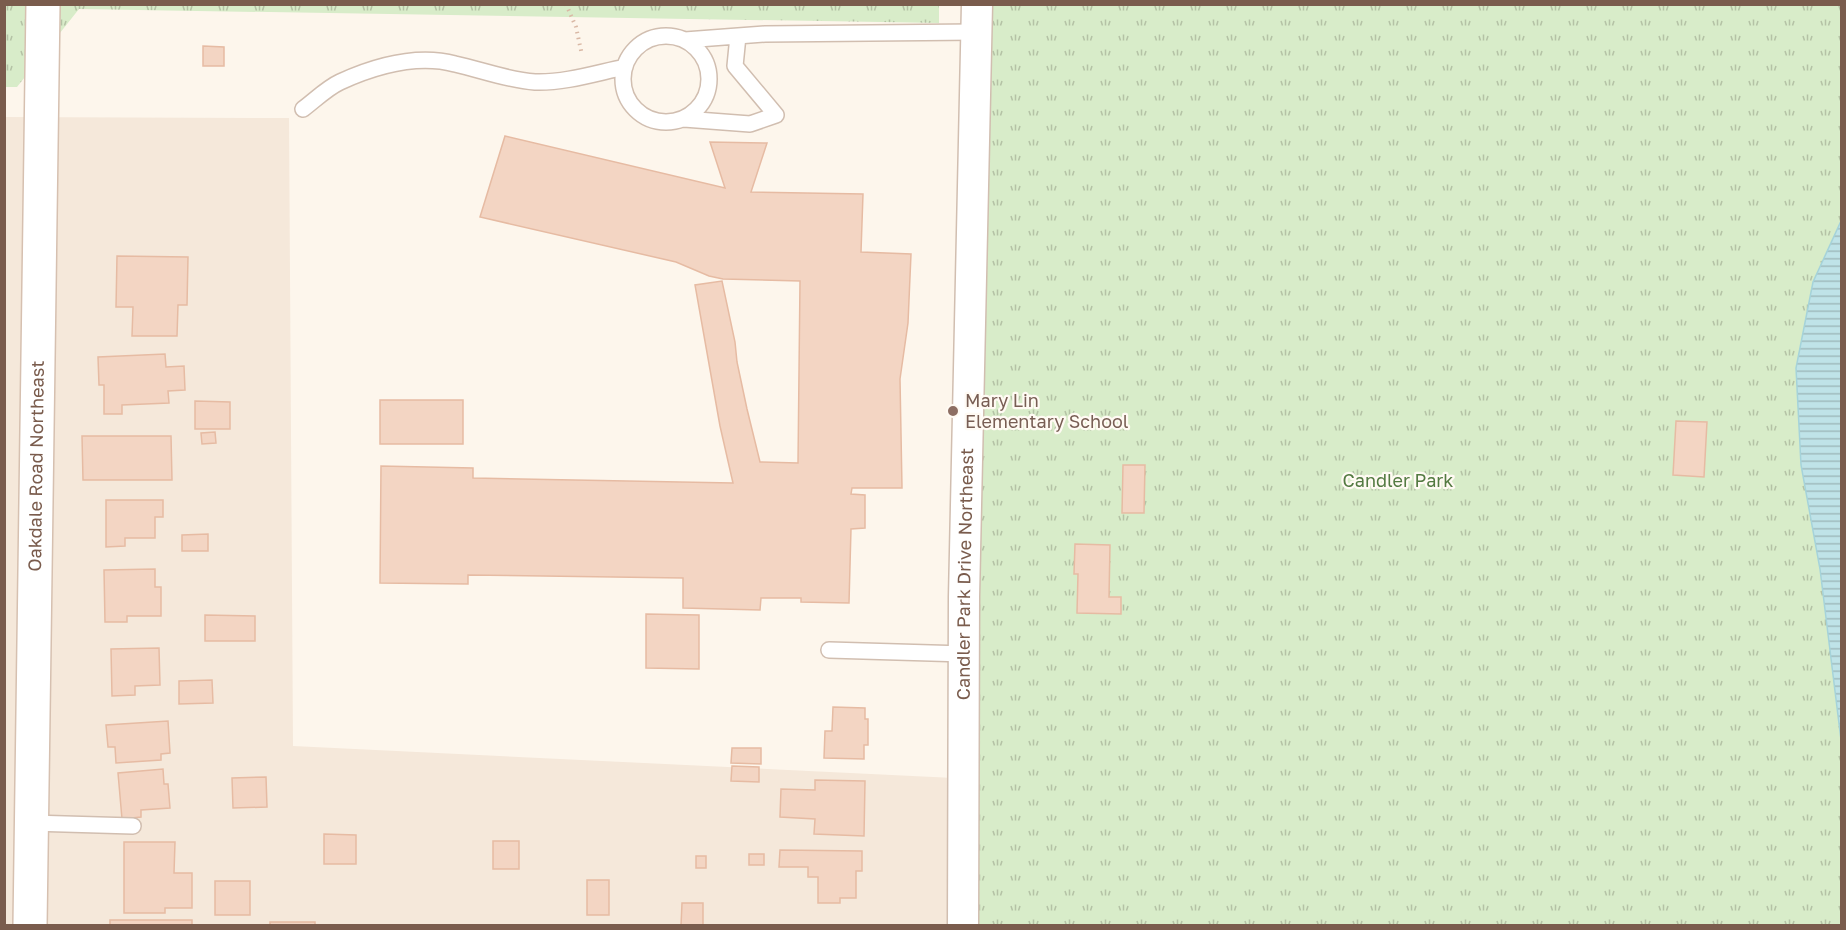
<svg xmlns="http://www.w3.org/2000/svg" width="1846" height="930" viewBox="0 0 1846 930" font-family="'Golos Text',sans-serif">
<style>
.residential{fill:#f5e8da}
.park{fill:url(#park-tufts)}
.water{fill:url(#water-rules);stroke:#a5d3da;stroke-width:1.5}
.building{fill:#f3d5c3;stroke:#e6bba3;stroke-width:1.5}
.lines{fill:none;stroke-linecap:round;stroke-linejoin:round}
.lane-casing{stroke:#d1beb0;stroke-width:18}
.street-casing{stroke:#d1beb0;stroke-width:33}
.secondary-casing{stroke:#d6c0b0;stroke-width:36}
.path{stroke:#d9b8a5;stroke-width:4;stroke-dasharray:1.5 4.5;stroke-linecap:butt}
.lane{stroke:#fff;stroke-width:15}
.street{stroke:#fff;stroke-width:30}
.secondary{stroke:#fff;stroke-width:33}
.education-dot{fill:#8d6e63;stroke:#fffaf3;stroke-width:2}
.labels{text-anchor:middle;stroke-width:4.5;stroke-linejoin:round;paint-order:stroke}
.education-label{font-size:18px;fill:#785e54;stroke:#fffaf3;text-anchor:start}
.street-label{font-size:18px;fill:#7a5c4d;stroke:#fffaf3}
.park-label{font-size:18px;fill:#537a41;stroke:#fffaf3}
</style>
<defs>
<pattern id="park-tufts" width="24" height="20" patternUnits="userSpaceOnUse" patternTransform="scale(1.5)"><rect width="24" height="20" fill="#d8ecc9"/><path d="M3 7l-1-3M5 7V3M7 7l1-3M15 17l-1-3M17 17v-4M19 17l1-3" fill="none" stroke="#b4c2a5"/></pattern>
<pattern id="water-rules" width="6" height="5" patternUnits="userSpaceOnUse" patternTransform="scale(1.5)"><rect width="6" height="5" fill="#bfe3e8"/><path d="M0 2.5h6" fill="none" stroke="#a0bbbe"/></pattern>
</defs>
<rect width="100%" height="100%" fill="#fdf6ec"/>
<path class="residential" d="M5,117L289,118L293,746L954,778L952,925L5,926Z"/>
<path class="park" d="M5,5H939V23L79,9L17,87H5Z
M965,5H1841V925L952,926Z"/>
<path class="water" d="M1841,221H1842L1841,740L1820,569L1801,465L1796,368L1813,282Z"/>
<path class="building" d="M203,46L224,47V66H203Z
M505,136L725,188L710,142L767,143L751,192L863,194L861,252L911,254L908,323L900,379L902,488H852L851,494L865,495V528L851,529L849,603L801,602V598H761L760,610L683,608V578L468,575V584L380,583L381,466L473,468V478L733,483L720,426L695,285L722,281L735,342L737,362L747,409L760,462L798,463L800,281L723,279L709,276L676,262L480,217Z
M117,256L188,257L187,305H178L177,336H132L133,307H116Z
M165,354L166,367L184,366L185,390L168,391L169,403L122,405V414H104V385H99L98,357Z
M380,400H463V444H380Z
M195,401L230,402V429H195Z
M1676,421L1707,422L1704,477L1673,475Z
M215,432L216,443L202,444L201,433Z
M82,436H171L172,480H83Z
M1123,465H1145L1144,513H1122Z
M106,500H163V517H155V538H125V546L106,547Z
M208,534V551H182V535Z
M1075,544L1110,545L1109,597H1121V614L1077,613L1078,574H1074Z
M155,569V587H161V616H127V622H105L104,570Z
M646,614L699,615V669L646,668Z
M205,615L255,616V641H205Z
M159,648L160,685L135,686V695L112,696L111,649Z
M212,680L213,703L179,704V681Z
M833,707L865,708V719H868V745H864V759L824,758L825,731H832Z
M168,721L170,753L161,754V760L116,763L115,747H108L106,725Z
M732,748H761V764L731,763Z
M732,766L759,767V782L731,781Z
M163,769L164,784H168L170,808L141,810V817L122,819L118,773Z
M266,777L267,807L233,808L232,778Z
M815,780L865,781L864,836L814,834L815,819L780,817L781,789L815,790Z
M324,834L356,835V864H324Z
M493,841H519V869H493Z
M124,842H175L174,873H192V908H165V913H124Z
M780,850L862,851V871H856V898H840V903H818V877H808V867H779Z
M749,854H764V865H749Z
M696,856H706V868H696Z
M587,880H609V915H587Z
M215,881H250V915H215Z
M682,903H703V926H681Z
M110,920H192V926H110Z
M270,922H315V926H270Z
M346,925H402V926H346Z"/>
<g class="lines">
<g class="lane-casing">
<path id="lane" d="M623 79a43 43 0 1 1 86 0a43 43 0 1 1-86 0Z
M685,40L765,34L976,32
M303,109C315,100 327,88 340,82C375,66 417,54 455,64C482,70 507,80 535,82C565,83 596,73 625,67
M684,119L750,124L776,115L735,66L738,36
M829,650L965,654
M31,823L133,826"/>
</g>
<g class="street-casing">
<g id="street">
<path id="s1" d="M963,926L964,597L977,4"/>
</g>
</g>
<g class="secondary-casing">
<g id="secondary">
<path id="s2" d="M30,926L43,4"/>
</g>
</g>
<path class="path" d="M566,4L576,27L582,55"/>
<use href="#lane" class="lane"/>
<use href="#street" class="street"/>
<use href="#secondary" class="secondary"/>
</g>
<circle class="education-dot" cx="953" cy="411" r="6"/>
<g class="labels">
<g class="education-label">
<text x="965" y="407">Mary Lin<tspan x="965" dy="21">Elementary School</tspan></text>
</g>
<g class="street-label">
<text dy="6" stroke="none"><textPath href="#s2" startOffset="460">Oakdale Road Northeast</textPath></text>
<text dy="6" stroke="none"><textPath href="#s1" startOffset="352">Candler Park Drive Northeast</textPath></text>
</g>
<g class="park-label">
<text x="1398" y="487">Candler Park</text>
</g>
</g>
<rect width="1846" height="930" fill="none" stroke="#7a5c4d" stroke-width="12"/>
</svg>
